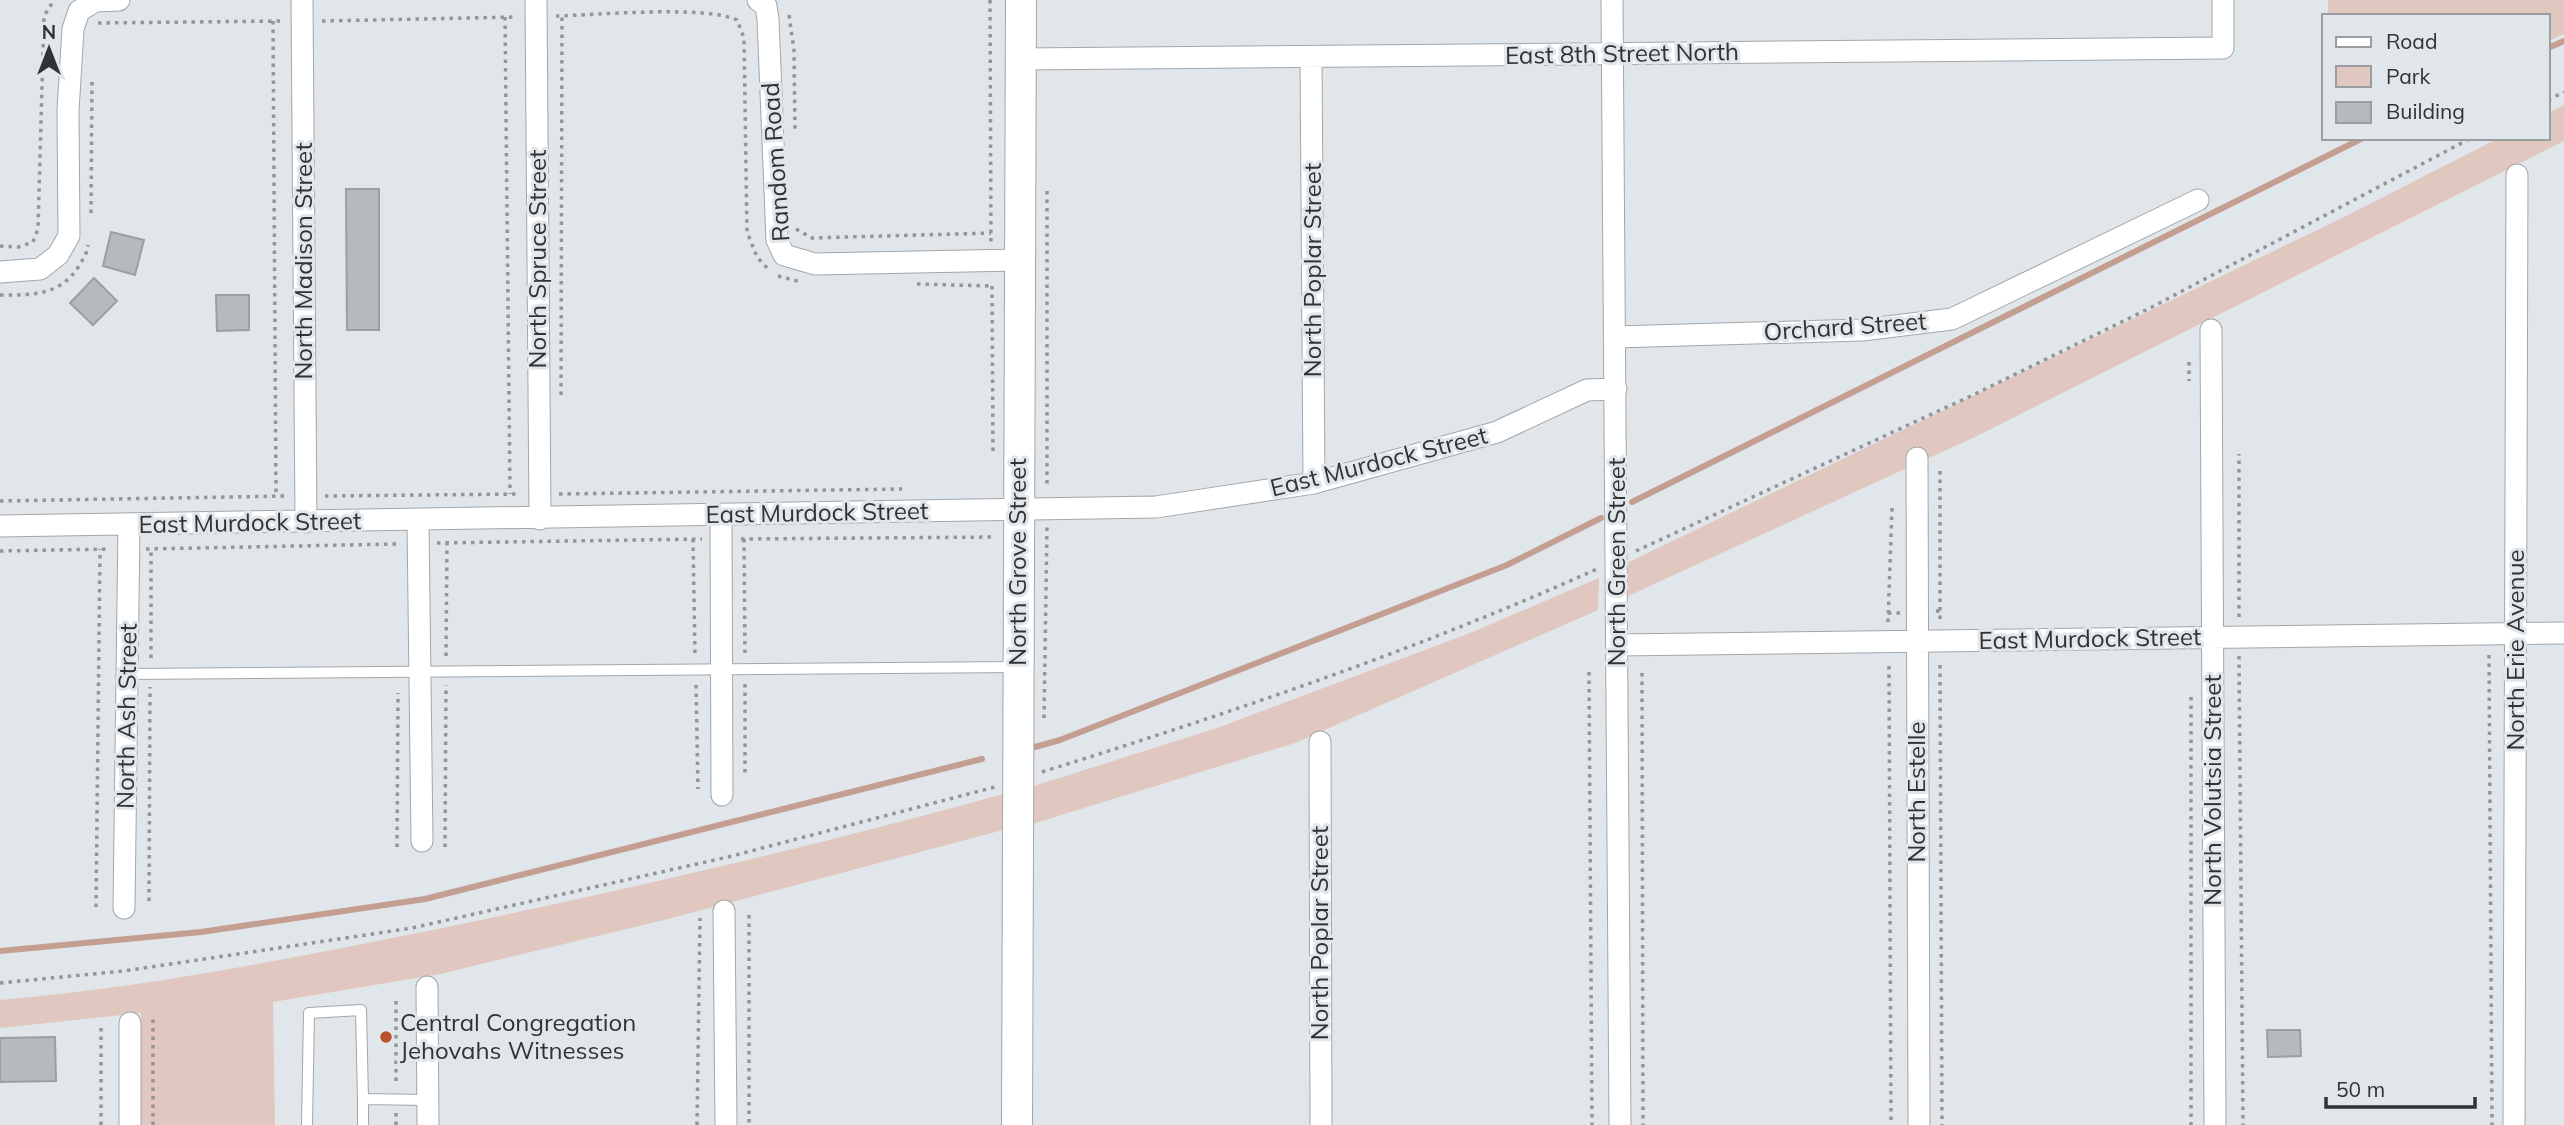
<svg xmlns="http://www.w3.org/2000/svg" width="2564" height="1125" viewBox="0 0 2564 1125" font-family="Mulish,sans-serif">
<style>
.green{fill:#e0c7bf}
.lines{fill:none;stroke-linecap:round;stroke-linejoin:round}
.stream{stroke:#c39e91;stroke-width:6}
.building{fill:#b5babe;stroke:#9b9fa3;stroke-width:2}
.lane-casing{stroke:#a2a7ab;stroke-width:12}
.street-casing{stroke:#a2a7ab;stroke-width:23}
.secondary-casing{stroke:#a2a7ab;stroke-width:32}
.path{stroke:#929699;stroke-width:3.5;stroke-dasharray:3.5 5;stroke-linecap:butt}
.lane{stroke:#fff;stroke-width:10}
.street{stroke:#fff;stroke-width:21}
.secondary{stroke:#fff;stroke-width:30}
.poi-dot{fill:#b9522c;stroke:#e1e6ea;stroke-width:2.5}
.labels{text-anchor:middle;stroke-width:6;stroke-linejoin:round;paint-order:stroke}
.street-label{font-size:24px;fill:#303234;stroke:#e1e6ea}
.poi-label{font-size:24px;fill:#303234;stroke:#e1e6ea;text-anchor:start}
</style>
<rect width="100%" height="100%" fill="#e1e6ea"/>
<path class="green" d="M2328,0H2564V34L2548,41V16H2328Z
M2564,105V141L1979,435L1626,597L1627,563L2342,218L2499,138H2548V113Z
M1599,578L1598,610L1295,743L1032,824L1034,786L1217,728L1470,633Z
M1003,794V830L668,919L440,974L273,1002L275,1125H140L141,1013L0,1028V1000C144,988 287,959 428,931C621,891 813,847 1003,794Z"/>
<g class="lines">
<path class="stream" d="M2548,48L2564,41
M1632,502L2363,138
M1035,747L1060,740L1507,565L1601,518
M0,951L201,932L425,899L982,759"/>
</g>
<path class="building" d="M346,189H379V330H347Z
M111,232L144,240L135,275L103,266Z
M94,278L117,301L93,325L70,303Z
M216,295H249V330L217,331Z
M2267,1030H2300L2301,1056L2268,1057Z
M55,1037L56,1081L0,1082V1038Z"/>
<g class="lines">
<g class="lane-casing">
<path id="lane" d="M127,674L1017,667
M307,1125L309,1013L361,1010L363,1099
M363,1125V1099L427,1100"/>
</g>
<g class="street-casing">
<path id="street" d="M302,0L306,522
M536,0L540,519
M758,0L766,6L768,19L777,240L784,255L815,264L1022,260
M1612,0L1620,1125
M1311,57L1314,483
M1021,59L2223,48V0
M0,272L40,269L58,255L69,236L68,111L73,29L79,11L95,1L119,0
M2211,330L2215,1125
M1615,337L1862,330L1952,319L2198,200
M1917,458L1919,1125
M721,514L722,795
M418,522L422,841
M0,526L1156,507L1314,483L1497,432L1587,390L1616,389
M1617,645L2564,633
M1320,742L1321,1125
M124,908L129,524
M724,911L726,1125
M427,987L428,1125
M130,1023V1125
M2514,1125L2517,175"/>
</g>
<g class="secondary-casing">
<path id="secondary" d="M1017,1125L1021,0"/>
</g>
<path class="path" d="M990,0L991,243
M789,15L794,50L795,133
M556,16C597,15 705,5 737,20L744,38L747,232L757,257L769,270
M505,17L510,494
M273,21L276,495
M322,21L517,17
M98,23L283,21
M2548,100L2564,92
M1047,191V488
M91,213L92,78
M796,229L812,238L991,233
M0,246L18,247L33,242L38,229L44,16L54,0
M778,276L801,282
M917,284L992,286
M992,286L993,453
M0,295C32,295 60,296 79,266C83,259 87,254 88,245
M2189,362V381
M561,395L562,16
M1940,471V611
M559,494L902,489
M325,496L520,494
M0,501L286,496
M693,539L695,656
M741,539L996,537
M744,539L745,656
M437,543L702,539
M146,549L397,544
M0,551L110,549
M1636,551L1973,395L2152,307L2471,138
M1936,611H1940V623
M1888,613H1900
M2239,617V454
M1888,622L1892,508
M2489,655L2492,1125
M446,656L447,543
M2239,656L2243,1125
M151,658V548
M1940,665L1942,1125
M1889,666L1891,1125
M1589,672L1592,1125
M1642,673L1643,1125
M745,684V775
M696,685L698,789
M2191,697V1125
M1044,718L1047,527
M1042,772C1230,713 1417,650 1597,569
M397,847L398,693
M445,847L446,685
M149,901L150,687
M96,907L100,549
M749,915V1125
M0,983L124,971L412,928L728,857L995,787
M396,1001V1084
M101,1028V1125
M396,1113V1125
M153,1125V1015
M697,1125L700,918"/>
<use href="#lane" class="lane"/>
<use href="#street" class="street"/>
<use href="#secondary" class="secondary"/>
</g>
<circle class="poi-dot" cx="386" cy="1037" r="7"/>
<g class="labels">
<g class="street-label">
<text transform="translate(1622 54) rotate(-1)" y="8">East 8th Street North</text>
<text transform="translate(776 162) rotate(-94)" y="8">Random Road</text>
<text transform="translate(538 259) rotate(-90)" y="8">North Spruce Street</text>
<text transform="translate(304 261) rotate(-90)" y="8">North Madison Street</text>
<text transform="translate(1313 270) rotate(-90)" y="8">North Poplar Street</text>
<text transform="translate(1845 327) rotate(-4)" y="8">Orchard Street</text>
<text transform="translate(1379 462) rotate(-14)" y="8">East Murdock Street</text>
<text transform="translate(817 513) rotate(-1)" y="8">East Murdock Street</text>
<text transform="translate(250 523) rotate(-1)" y="8">East Murdock Street</text>
<text transform="translate(1018 562) rotate(-90)" y="8">North Grove Street</text>
<text transform="translate(1617 562) rotate(-90)" y="8">North Green Street</text>
<text transform="translate(2090 639) rotate(-1)" y="8">East Murdock Street</text>
<text transform="translate(2516 650) rotate(-90)" y="8">North Erie Avenue</text>
<text transform="translate(127 716) rotate(-89)" y="8">North Ash Street</text>
<text transform="translate(2213 790) rotate(-90)" y="8">North Volutsia Street</text>
<text transform="translate(1917 792) rotate(-90)" y="8">North Estelle</text>
<text transform="translate(1320 933) rotate(-90)" y="8">North Poplar Street</text>
</g>
<g class="poi-label">
<text x="400" y="1031">Central Congregation<tspan x="400" dy="28">Jehovahs Witnesses</tspan></text>
</g>
</g>
<rect x="2322" y="14" width="228" height="126" fill="#e1e6ea" stroke="#9a9ea1" stroke-width="2"/>
<rect x="2336" y="37" width="35" height="10" fill="#ffffff" stroke="#9a9ea1" stroke-width="2"/>
<text x="2386" y="49" font-size="21" fill="#303234">Road</text>
<rect x="2336" y="66" width="35" height="21" fill="#e0c7bf" stroke="#9a9ea1" stroke-width="2"/>
<text x="2386" y="84" font-size="21" fill="#303234">Park</text>
<rect x="2336" y="102" width="35" height="21" fill="#b5babe" stroke="#9a9ea1" stroke-width="2"/>
<text x="2386" y="119" font-size="21" fill="#303234">Building</text>
<g transform="translate(49 49)" stroke="#e1e6ea" stroke-width="5" paint-order="stroke">
<path d="M0-5L12 26L0 18L-12 26Z" fill="#303234"/>
<text y="-10" font-size="19" font-weight="bold" text-anchor="middle" fill="#303234">N</text>
</g>
<path d="M2326 1097v10h149v-10" fill="none" stroke="#303234" stroke-width="3.5"/>
<text x="2336" y="1097" font-size="21" fill="#303234" stroke="#e1e6ea" stroke-width="5" paint-order="stroke">50 m</text>
</svg>
